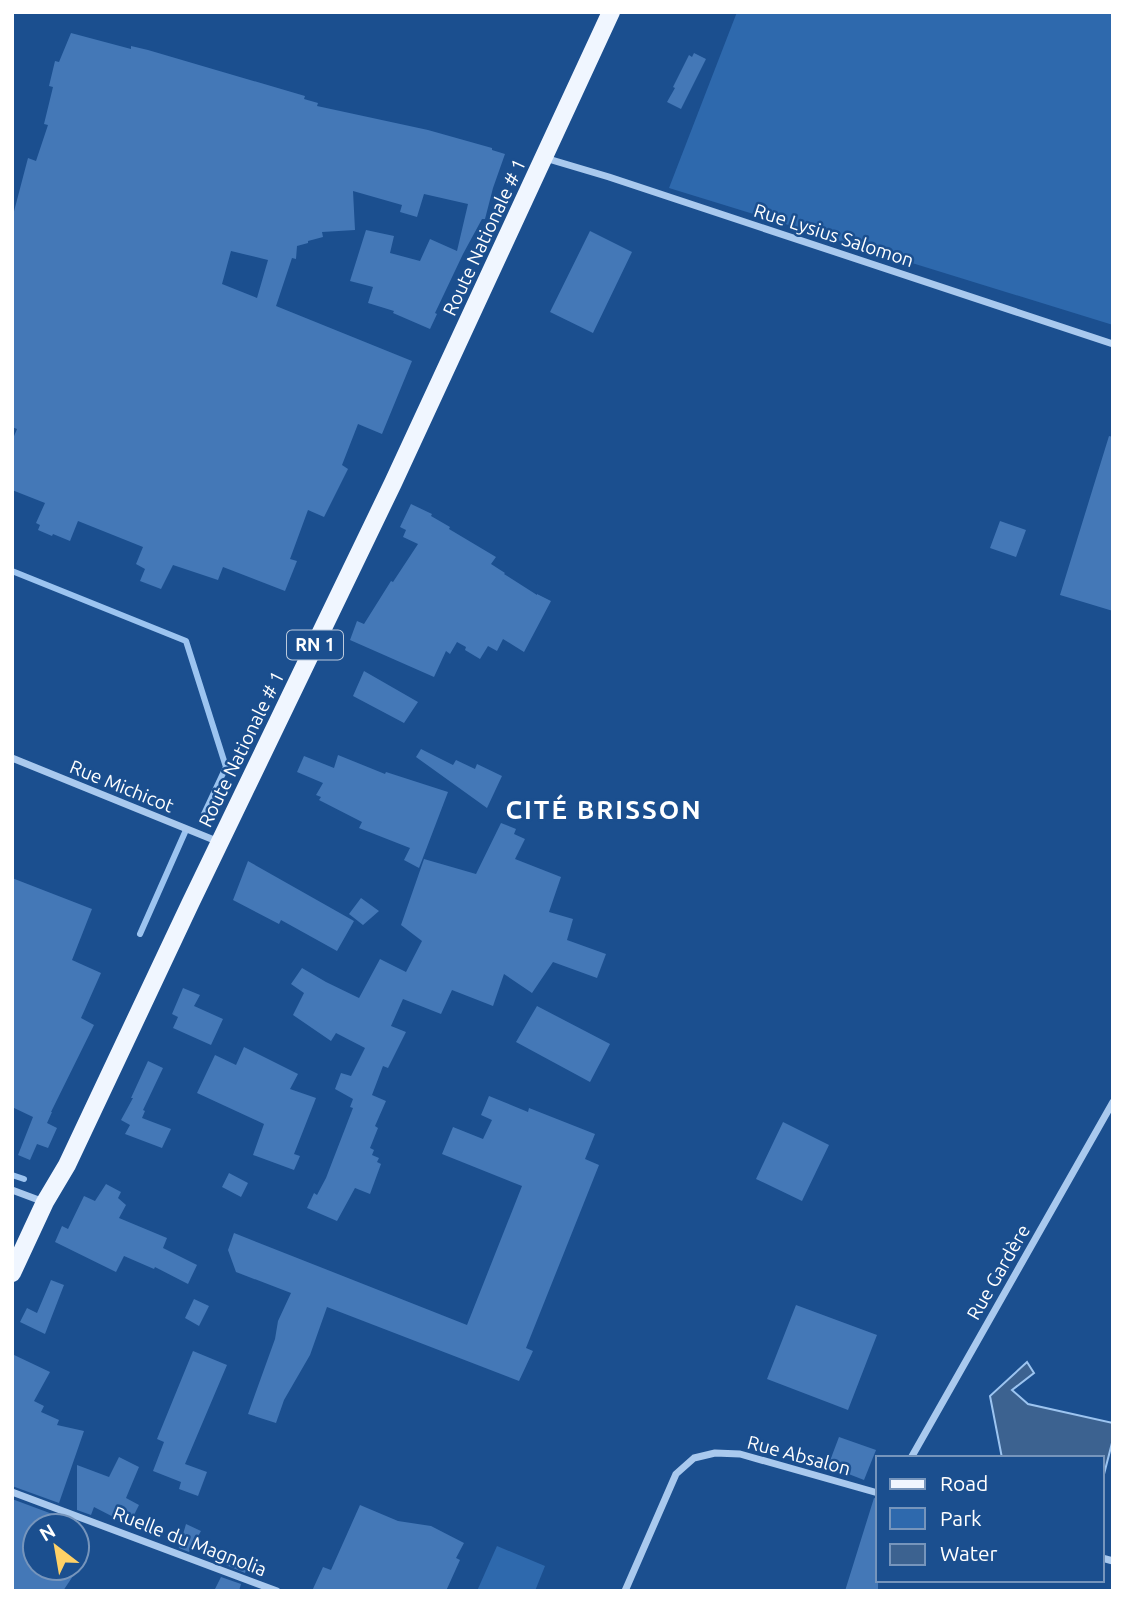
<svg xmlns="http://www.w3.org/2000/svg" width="1125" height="1603" viewBox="0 0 1125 1603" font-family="Ubuntu,sans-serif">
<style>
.green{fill:#2e69ad}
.water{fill:#3c6290;stroke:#9cc4f0;stroke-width:2}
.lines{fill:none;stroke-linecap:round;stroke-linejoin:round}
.stream{stroke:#9cc4f0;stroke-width:6}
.building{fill:#4478b7;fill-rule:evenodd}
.street{stroke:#a9c9ee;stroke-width:7}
.primary{stroke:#f0f6ff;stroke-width:18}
.labels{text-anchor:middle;stroke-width:5;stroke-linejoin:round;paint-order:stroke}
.shield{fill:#1b4f8f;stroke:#bbcadd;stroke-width:2}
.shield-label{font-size:18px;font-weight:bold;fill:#fff}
.street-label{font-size:19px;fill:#fff;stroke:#1b4f8f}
.district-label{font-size:26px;font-weight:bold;letter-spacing:2px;fill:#fff;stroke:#1b4f8f}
</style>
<rect width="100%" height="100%" fill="#1b4f8f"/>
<path class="green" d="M737,12H1113V325L669,188Z
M497,1546L545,1566L535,1591H477Z"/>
<path class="water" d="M1027,1362L1034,1373L1012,1390L1028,1404L1113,1423V1439L1102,1482V1458H1002L990,1396Z"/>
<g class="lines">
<path class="stream" d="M12,571L186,641L226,767L204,814
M140,934L186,830
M12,1175L24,1179"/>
</g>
<path class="building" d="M71,33L131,49V46L148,50L305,96L304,99L318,103L317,106L428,130L492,148V150L505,154L493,188L485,219H482L463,254L435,313L437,314L430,329L393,313L394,311L368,303L373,287L350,281L366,230L394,236L390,253L420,261L430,239L457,251L468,204L424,194L417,217L400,212L402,205L353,191L355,230L322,232L323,237L308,241V243L297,246L296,259L292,258L276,306L412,361L382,434L358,424L342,465L348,469L324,517L308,510L290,559L297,561L285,591L223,567L218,580L173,565L161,589L140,581L145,569L136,564L143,547L78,521L70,541L53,534L52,536L38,530L40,525L36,523L45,503L12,490V441L17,429L12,427V219L28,158L36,161L48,125L44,124L53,87L49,86L55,61L59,62ZM231,251L268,260L257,298L222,284Z
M694,53L706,59L681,109L667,102L675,88L673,87L689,55L692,57Z
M590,231L632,252L593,333L550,312Z
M1109,436L1113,437V611L1060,595Z
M411,504L432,514L431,516L450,527L449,529L496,557L491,564L505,573L504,574L537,595V594L551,601L524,652L503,639L497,651L488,646L480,659L465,650L466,647L457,642L450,654L446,651L434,677L350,640L357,621L364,624L391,581L393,582L418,544L403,537L406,530L400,527Z
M1000,521L1026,530L1016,557L990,548Z
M364,671L418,702L404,723L353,696Z
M421,749L453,765L456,760L475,769L477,764L502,776L487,808L416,757Z
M338,755L385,774L386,772L448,792L419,868L404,860L410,848L359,828L362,822L319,800L321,797L316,795L323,783L297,772L304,756L334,768Z
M501,823L516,829L514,834L525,839L515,859L561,877L549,912L573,919L567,940L606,954L597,978L553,962L532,993L504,974L493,1006L452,990L441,1014L403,999L391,1026L406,1032L388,1068L383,1066L372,1095L386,1101L375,1126L378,1128L370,1148L374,1150L372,1155L379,1158L377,1162L381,1164L370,1194L355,1188L337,1221L307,1208L314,1193L317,1195L326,1178L353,1108L350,1107L353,1099L335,1089L341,1073L351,1076L365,1048L336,1033L331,1041L293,1015L304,993L291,984L302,968L326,982L359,998L380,959L406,972L422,941L401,925L424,859L476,874Z
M248,861L354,921L337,951L281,920L279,924L233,900Z
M12,878L92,909L72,960L101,973L81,1018L94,1025L51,1112H52L47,1123L57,1128L48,1148L37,1144L30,1160L18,1155L33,1117L12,1107Z
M361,898L379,911L363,925L349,914Z
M183,988L200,995L194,1006L223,1019L211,1045L173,1028L178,1017L172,1014Z
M537,1006L610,1044L590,1082L516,1042Z
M244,1047L298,1074L290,1089L316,1098L294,1154L300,1156L294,1170L253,1155L264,1124L197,1093L215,1055L236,1065Z
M148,1061L163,1068L143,1110L145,1111L142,1118L171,1129L162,1148L125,1134L130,1125L121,1120L133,1098H131Z
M489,1096L528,1112L529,1108L595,1134L585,1159L599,1165L526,1348L533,1351L519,1381L327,1307L310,1355L284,1400L276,1423L248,1414L275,1339L278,1321L291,1293L236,1272L228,1250L234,1233L467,1325L522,1186L442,1154L453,1127L483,1139L492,1120L481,1115Z
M783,1122L829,1145L802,1201L756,1179Z
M229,1173L248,1183L241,1197L222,1187Z
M106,1184L121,1192L118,1198L126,1205L119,1218L167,1238L163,1248L197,1265L188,1284L155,1267L154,1269L124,1256L116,1272L55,1242L62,1226L68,1229L84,1196L95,1201Z
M51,1280L64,1285L45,1334L20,1322L27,1308L37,1313Z
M194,1299L209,1306L199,1326L185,1318Z
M796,1305L877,1335L848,1410L767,1379Z
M193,1351L227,1365L185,1464L207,1472L198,1496L179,1489L181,1482L153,1471L164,1442L157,1439Z
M12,1354L50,1372L34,1401L44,1406L41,1412L59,1420L57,1425L84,1431L59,1503L12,1486Z
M839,1437L876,1450L864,1480L828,1466Z
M119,1457L139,1467L126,1498L139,1505L129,1525L94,1507L91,1515L77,1510V1465L109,1477Z
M874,1498L878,1499V1591H845Z
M12,1499L55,1515L51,1526H35V1568H62L73,1576L63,1591H12Z
M360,1505L398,1521L431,1526L464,1543L456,1558L460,1560L446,1591H312L323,1567L331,1570Z
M186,1524L201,1531L189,1552L179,1548Z
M232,1553L250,1560L245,1573L226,1565Z
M221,1577L241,1584L239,1591H214Z"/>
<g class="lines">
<path class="street" d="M545,158L609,177L1113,344
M12,758L219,842
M12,1190L44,1202
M911,1458L1113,1102
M12,1492L277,1591
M1102,1558L1113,1561
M625,1591L676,1474L694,1458L715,1453L740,1454L878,1493"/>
<path class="primary" d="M12,1273L45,1202L67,1165L190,904L393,483L611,12"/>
</g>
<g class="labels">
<rect class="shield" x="287" y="630.5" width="56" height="29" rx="5"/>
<g class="shield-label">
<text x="315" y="651">RN 1</text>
</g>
<g class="street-label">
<text transform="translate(834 235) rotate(18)" y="7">Rue Lysius Salomon</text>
<text transform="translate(484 237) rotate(-65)" y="7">Route Nationale # 1</text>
<text transform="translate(241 749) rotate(-64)" y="7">Route Nationale # 1</text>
<text transform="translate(122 786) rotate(22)" y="7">Rue Michicot</text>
<text transform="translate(998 1272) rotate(-60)" y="7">Rue Gardère</text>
<text transform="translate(799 1455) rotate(15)" y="7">Rue Absalon</text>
<text transform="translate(190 1541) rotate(21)" y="7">Ruelle du Magnolia</text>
</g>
<g class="district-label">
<text x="604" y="819">CITÉ BRISSON</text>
</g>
</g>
<rect width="1125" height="1603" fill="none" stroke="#ffffff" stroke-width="28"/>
<rect x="876" y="1456" width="228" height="126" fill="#1b4f8f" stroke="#7695bc" stroke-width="2"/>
<rect x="890" y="1479" width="35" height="10" fill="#f0f6ff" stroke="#7695bc" stroke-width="2"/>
<text x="940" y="1491" font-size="21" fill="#ffffff">Road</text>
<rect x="890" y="1508" width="35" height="21" fill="#2e69ad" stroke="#7695bc" stroke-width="2"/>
<text x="940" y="1526" font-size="21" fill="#ffffff">Park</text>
<rect x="890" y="1544" width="35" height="21" fill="#3c6290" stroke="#7695bc" stroke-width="2"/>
<text x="940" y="1561" font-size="21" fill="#ffffff">Water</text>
<g transform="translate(56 1547) rotate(329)"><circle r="33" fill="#1b4f8f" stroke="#7695bc" stroke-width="2"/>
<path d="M0-5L12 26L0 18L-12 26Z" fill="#ffd166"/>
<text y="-10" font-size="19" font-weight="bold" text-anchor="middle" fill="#ffffff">N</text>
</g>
</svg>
